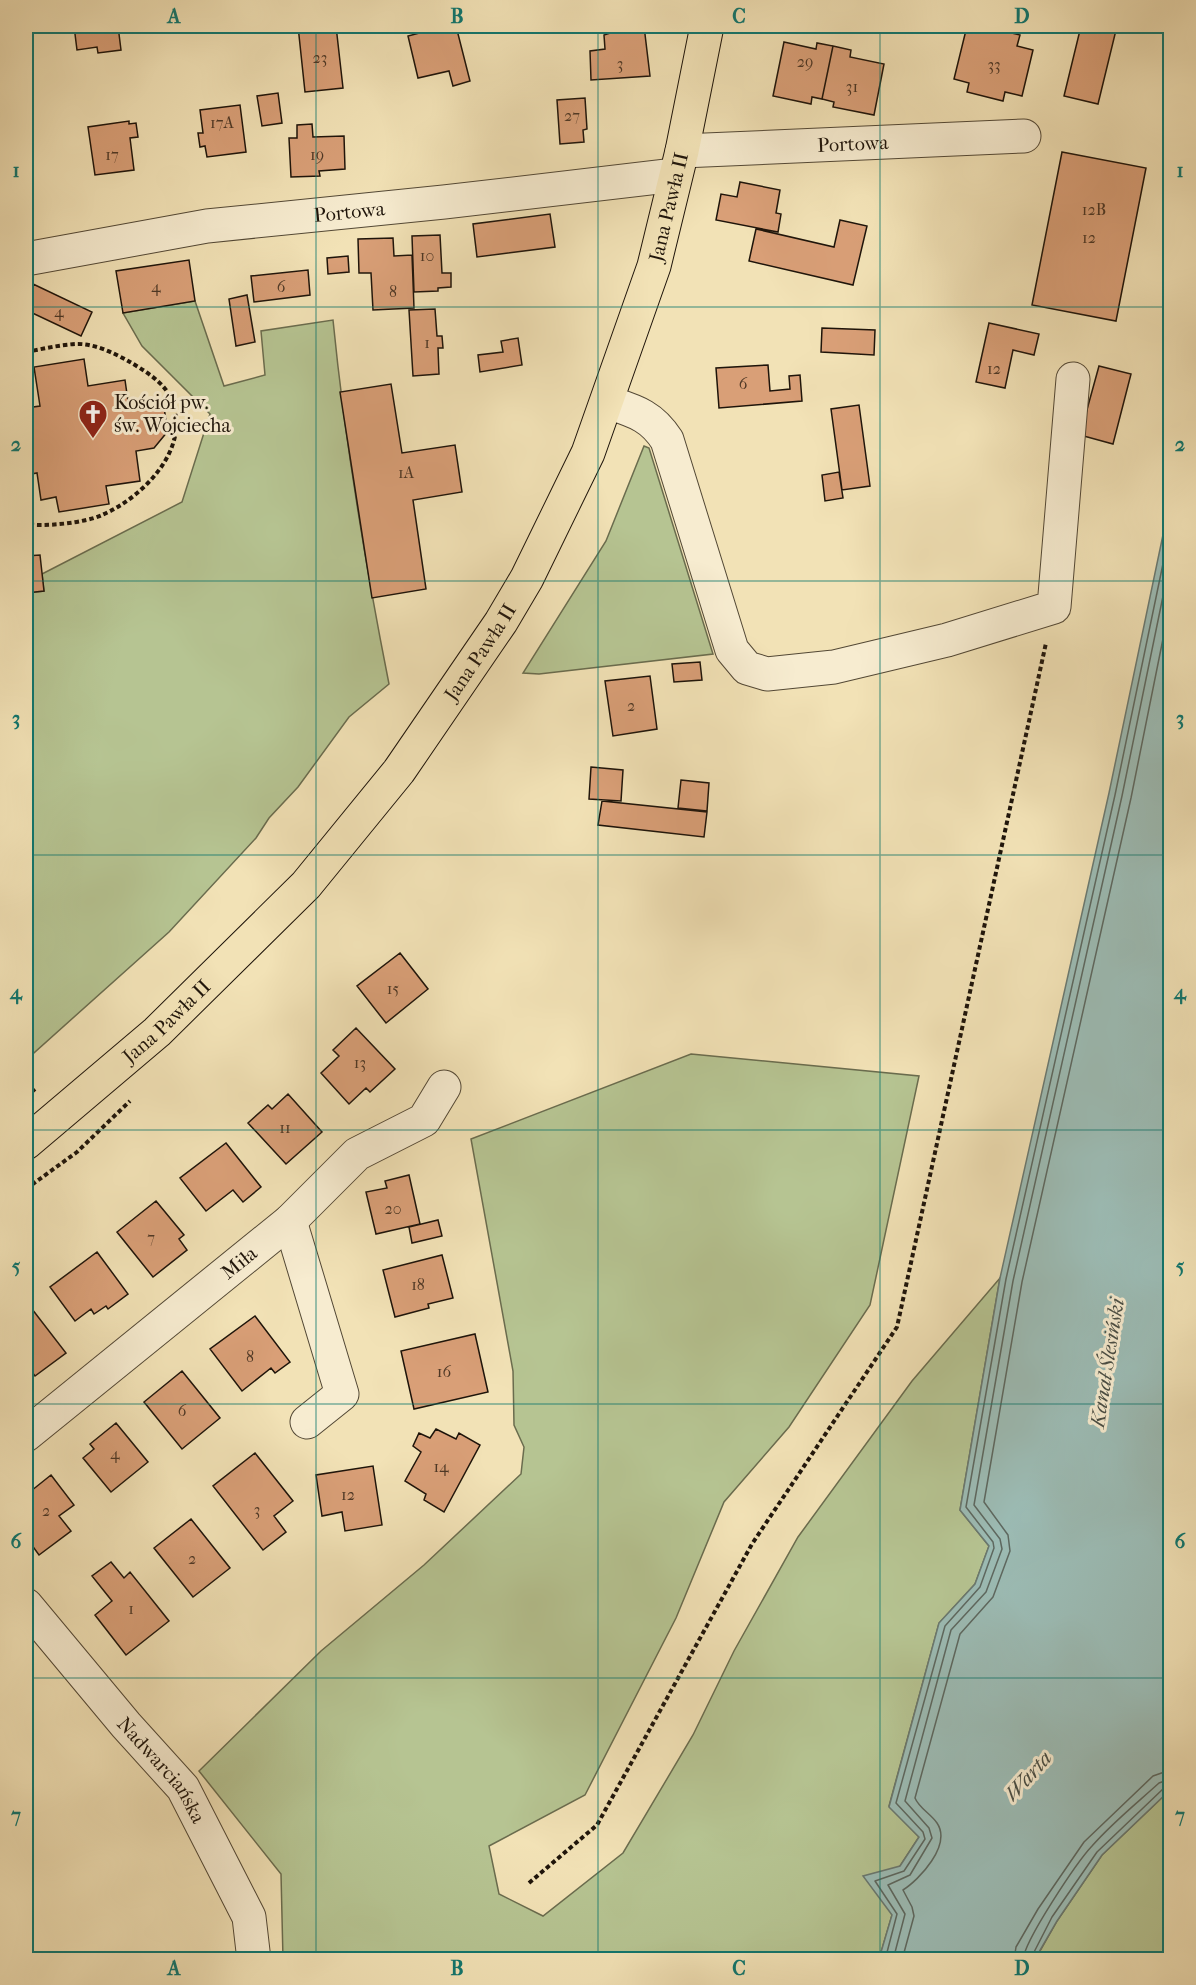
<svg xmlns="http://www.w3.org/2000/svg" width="1196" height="1985" viewBox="0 0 1196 1985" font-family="'IM FELL French Canon',serif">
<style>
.green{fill:#b6c492;stroke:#6a6c4e;stroke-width:1.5}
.water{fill:#9cbcb5;stroke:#6a7971;stroke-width:1.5}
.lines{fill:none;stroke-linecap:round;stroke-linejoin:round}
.shore{stroke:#5d6860;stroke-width:1.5}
.building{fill:#d99f77;stroke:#1e140a;stroke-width:1.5}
.minor-casing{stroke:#534835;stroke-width:35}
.major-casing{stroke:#1e140a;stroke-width:35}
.path{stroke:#1e140a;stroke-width:4;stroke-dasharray:4.5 3;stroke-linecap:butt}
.minor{stroke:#f7ecd0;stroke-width:33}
.major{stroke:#f2e2b6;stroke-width:33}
.grid{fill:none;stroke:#0f766e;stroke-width:1.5;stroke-opacity:0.55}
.labels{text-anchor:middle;stroke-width:6;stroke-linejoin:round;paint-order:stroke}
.number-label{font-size:16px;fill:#4d3725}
.street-label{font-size:20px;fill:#1e140a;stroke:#f7ecd0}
.poi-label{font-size:20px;fill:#1e140a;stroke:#f7ecd0;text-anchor:start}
.water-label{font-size:21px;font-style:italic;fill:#4a4f46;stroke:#f7ecd0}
.neatline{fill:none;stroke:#0f766e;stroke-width:2}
.grid-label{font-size:20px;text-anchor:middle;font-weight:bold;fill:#0f766e}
</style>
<rect width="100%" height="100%" fill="#f2e2b6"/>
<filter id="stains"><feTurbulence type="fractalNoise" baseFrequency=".00333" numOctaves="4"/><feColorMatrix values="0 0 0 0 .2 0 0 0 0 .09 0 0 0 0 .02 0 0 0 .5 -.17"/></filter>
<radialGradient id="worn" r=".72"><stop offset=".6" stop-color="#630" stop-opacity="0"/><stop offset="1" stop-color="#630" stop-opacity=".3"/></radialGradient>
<path class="green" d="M195,301L224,386L265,375L261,331L333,320C345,442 365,563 389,684L349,717L298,787L269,818L256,838L169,932L26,1060V593L44,591L42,574L182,502L210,414L142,346L123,313Z
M644,446L649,448L713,654L539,674L523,673L606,541Z
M691,1054L919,1076L870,1305L789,1427L724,1502L676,1618L585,1795L489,1846L499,1894L543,1916L623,1853L693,1735L734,1651L798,1537L912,1381L1000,1278L960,1510L989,1546L975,1584L939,1623L889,1806L919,1837L900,1866L892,1915L879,1959H283L281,1874L199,1771L321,1651L424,1565L521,1474L524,1447L514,1425L513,1371L471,1139Z
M1170,1790V1959L1035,1960L1057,1921L1102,1855Z"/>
<path class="water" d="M1170,517V1790L1102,1855L1057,1921L1035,1959H879L892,1915L863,1876L900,1866L919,1837L889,1807L939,1623L975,1584L989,1546L960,1510L1000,1278L1109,793L1164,530Z"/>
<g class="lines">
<path class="shore" d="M885,1960L897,1914L875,1881L904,1871L925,1839L923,1832L896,1803L945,1626L980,1587L994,1548L993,1542L966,1507L1006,1279L1115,795L1170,530
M893,1960L905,1914L888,1885L910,1875L932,1838L929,1828L905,1801L951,1630L986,1592L1002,1549L1000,1539L974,1505L1013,1281L1122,796L1170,562
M902,1960L914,1916L912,1907L903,1890C919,1880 952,1845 937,1823C931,1814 919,1808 915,1798L960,1634L993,1597L1010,1551L1008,1535L984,1502L1022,1282L1131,798L1170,604
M1014,1960L1016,1947L1038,1909L1084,1842L1153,1776L1170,1770
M1023,1960C1024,1941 1077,1862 1092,1846C1112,1823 1137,1803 1159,1783L1170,1779
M1030,1960L1052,1917L1097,1852L1164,1788L1170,1787"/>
</g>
<path class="building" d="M74,26H118L121,50L98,53L97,47L77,50Z
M298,26H336L343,88L305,92Z
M446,26H456L470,81L453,86L449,71L418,78L408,36Z
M632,26H644L650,76L591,80L590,51L605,49L604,35Z
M967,26H981L1020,35L1017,46L1033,50L1022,96L1005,92L1003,101L967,92L969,83L954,79Z
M1081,26H1117L1098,104L1064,96Z
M784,42L816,49L817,43L833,46L822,99L812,97L811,104L773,96Z
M833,46L851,50L850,57L884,64L874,115L833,107L834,102L822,99Z
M278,93L282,123L262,126L257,96Z
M585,98L587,129L583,130L584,142L560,144L557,100Z
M240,105L246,152L207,157L205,146L200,147L198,133H203L200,110Z
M129,121V124L136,123L138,137L130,138L134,170L95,175L88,127Z
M312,124L313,137L344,136L345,169L319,171L320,176L291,177L289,138H297V125Z
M1062,152L1146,168L1116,321L1032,305Z
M740,182L780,190L776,213L781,214L778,232L716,220L721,194L737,197Z
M550,214L555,247L477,257L473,224Z
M840,220L867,226L853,285L749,261L756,229L834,247Z
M440,235L442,273H451V287L438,288V291L414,292L412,236Z
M393,238L394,256L412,255L414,308L373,310L371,273H359L358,239Z
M348,256L349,272L328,274L327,258Z
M189,260L195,301L123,313L116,271Z
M308,270L310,295L254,302L251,276Z
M33,284L92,312L81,336L26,310V301Z
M247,295L255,342L236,346L229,299Z
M435,309L437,336H442L443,348H438L439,374L413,376L409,310Z
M989,323L1039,334L1034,355L1013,350L1005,388L976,382Z
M822,328L875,330L874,355L821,352Z
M518,338L522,365L480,372L478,355L503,352L501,341Z
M84,359L88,386L125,380L128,401L144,398L164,408L168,431L154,448L136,451L140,481L106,486L109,504L59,512L56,497L41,500L37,473L26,475V408L40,406L34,367Z
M768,365L770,391L790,389L789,376L800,375L802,401L719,408L716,368Z
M1099,366L1131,374L1113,444L1080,435Z
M391,384L402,453L455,445L462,492L413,500L426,589L372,598L340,392Z
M859,405L870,486L842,490L831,409Z
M839,472L843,498L825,501L822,475Z
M40,555L44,591L26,593V556Z
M700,662L702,680L674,682L672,664Z
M650,676L657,729L613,736L605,681Z
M591,767L623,770L621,801L589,799Z
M681,780L709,783L707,811L678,808Z
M602,801L707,812L704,837L598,825Z
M400,953L428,989L386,1023L357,986Z
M356,1028L395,1069L370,1092L366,1088L349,1104L321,1073L339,1056L333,1050Z
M288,1094L322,1132L286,1164L248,1123L268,1105L272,1109Z
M226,1143L261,1187L243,1202L233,1190L206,1211L180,1178Z
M409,1175L420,1224L376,1234L366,1192L387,1188L385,1181Z
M156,1201L184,1235L179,1239L187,1250L153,1277L117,1232Z
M438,1220L442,1236L412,1243L409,1227Z
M97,1252L128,1294L108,1309L106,1306L94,1314L91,1309L75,1321L50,1287Z
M442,1255L453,1298L428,1304L429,1308L395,1317L383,1270Z
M32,1309L66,1353L35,1376L26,1364V1314Z
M255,1316L290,1362L275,1373L271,1368L242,1391L210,1349Z
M475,1334L488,1392L414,1409L401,1351Z
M182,1371L220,1418L182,1449L144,1402Z
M116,1423L148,1462L111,1492L83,1458L94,1449L90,1444Z
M436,1429L456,1439L459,1433L480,1445L444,1512L424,1500L426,1494L405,1481L421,1452L413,1446L419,1433L430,1438Z
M255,1453L293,1501L274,1516L286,1532L263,1550L213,1486Z
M373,1466L382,1525L345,1531L342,1512L322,1516L316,1475Z
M51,1475L74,1505L59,1516L71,1531L39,1555L26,1537V1495Z
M191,1519L230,1568L193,1597L154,1548Z
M111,1562L124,1578L130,1572L169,1621L126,1655L95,1615L112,1601L92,1576Z"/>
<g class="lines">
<g class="minor-casing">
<g id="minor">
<path id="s1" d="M682,151L1024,136"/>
<path id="s2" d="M26,259L207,226L444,202L675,175"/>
<path d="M607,402C634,411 651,415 667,440L732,650L747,668L767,674L834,667L947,640L1054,607L1073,379"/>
<path d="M290,1221L342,1394L307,1422"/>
<path id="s3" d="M26,1435L290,1221L357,1154L424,1120L444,1087"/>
<path id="s4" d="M26,1605L126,1725L183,1788L249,1917L254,1960"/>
</g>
</g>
<g class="major-casing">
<g id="major">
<path id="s5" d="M26,1143L157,1032L306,885L399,771L501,622L527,578L588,453L654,266L682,151L707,26"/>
</g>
</g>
<path class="path" d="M26,352C42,349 59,345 75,344C94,343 114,353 130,362C142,369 158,379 166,390C199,441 146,496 102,515C85,523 43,527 26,524
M26,1097L35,1089
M26,1189L77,1152L130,1101
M529,1883L597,1825L752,1544L897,1327L1046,643"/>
<use href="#minor" class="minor"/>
<use href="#major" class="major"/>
</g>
<path class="grid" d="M316,26V1960M598,26V1960M880,26V1960M26,307H1170M26,581H1170M26,855H1170M26,1130H1170M26,1404H1170M26,1678H1170"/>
<defs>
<g id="church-pin" transform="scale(1.5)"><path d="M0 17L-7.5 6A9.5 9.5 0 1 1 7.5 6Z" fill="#8f2418" stroke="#f7ecd0"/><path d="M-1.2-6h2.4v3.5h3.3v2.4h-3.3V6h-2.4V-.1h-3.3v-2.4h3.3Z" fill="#fff"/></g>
</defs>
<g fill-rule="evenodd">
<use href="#church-pin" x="93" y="414"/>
</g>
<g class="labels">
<g class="number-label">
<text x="320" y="63">23</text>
<text x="805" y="67">29</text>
<text x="620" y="69">3</text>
<text x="994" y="70">33</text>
<text x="852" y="92">31</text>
<text x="572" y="121">27</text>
<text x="222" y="128">17A</text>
<text x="112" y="160">17</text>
<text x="317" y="160">19</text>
<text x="1094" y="215">12B</text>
<text x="1089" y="243">12</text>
<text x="427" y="261">10</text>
<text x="156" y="292">4</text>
<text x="281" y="292">6</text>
<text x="393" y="297">8</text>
<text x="59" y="317">4</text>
<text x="427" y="348">1</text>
<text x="994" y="374">12</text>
<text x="743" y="389">6</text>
<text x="406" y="478">1A</text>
<text x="631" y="711">2</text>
<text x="393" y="994">15</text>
<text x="360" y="1068">13</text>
<text x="285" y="1133">11</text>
<text x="393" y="1214">20</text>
<text x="151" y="1243">7</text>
<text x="418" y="1290">18</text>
<text x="250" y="1362">8</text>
<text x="444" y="1377">16</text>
<text x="182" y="1416">6</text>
<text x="115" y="1459">4</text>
<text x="441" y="1472">14</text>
<text x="348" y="1500">12</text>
<text x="257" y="1515">3</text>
<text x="46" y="1516">2</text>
<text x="192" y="1564">2</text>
<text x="131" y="1614">1</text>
</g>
<g class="street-label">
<text dy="7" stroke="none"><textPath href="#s1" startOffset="171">Portowa</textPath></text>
<text dy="7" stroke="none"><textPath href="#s5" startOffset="1158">Jana Pawła II</textPath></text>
<text dy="7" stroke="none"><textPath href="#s2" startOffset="327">Portowa</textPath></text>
<text dy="7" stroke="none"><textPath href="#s5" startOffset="672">Jana Pawła II</textPath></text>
<text dy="7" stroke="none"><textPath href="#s5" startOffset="186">Jana Pawła II</textPath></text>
<text dy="7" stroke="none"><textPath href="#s3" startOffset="274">Miła</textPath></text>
<text dy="7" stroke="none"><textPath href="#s4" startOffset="214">Nadwarciańska</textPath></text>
</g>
<g class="poi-label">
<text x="114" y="409">Kościół pw.<tspan x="114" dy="23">św. Wojciecha</tspan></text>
</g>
<g class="water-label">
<text transform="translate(1107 1363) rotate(-81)" y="7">Kanał Ślesiński</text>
<text transform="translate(1028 1776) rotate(-48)" y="7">Warta</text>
</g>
</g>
<rect width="1196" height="1985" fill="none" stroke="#f2e2b6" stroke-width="66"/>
<rect x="33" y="33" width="1130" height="1919" class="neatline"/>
<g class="grid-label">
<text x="174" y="23">A</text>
<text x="457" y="23">B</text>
<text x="739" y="23">C</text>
<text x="1022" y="23">D</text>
<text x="16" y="177">1</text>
<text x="1180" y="177">1</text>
<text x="16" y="451">2</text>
<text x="1180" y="451">2</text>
<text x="16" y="725">3</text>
<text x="1180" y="725">3</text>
<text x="16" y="999">4</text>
<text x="1180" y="999">4</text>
<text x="16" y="1273">5</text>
<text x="1180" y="1273">5</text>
<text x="16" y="1548">6</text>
<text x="1180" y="1548">6</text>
<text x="16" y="1822">7</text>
<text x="1180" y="1822">7</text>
<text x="174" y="1975">A</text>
<text x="457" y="1975">B</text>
<text x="739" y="1975">C</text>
<text x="1022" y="1975">D</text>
</g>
<rect width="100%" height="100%" filter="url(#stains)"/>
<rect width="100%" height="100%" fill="url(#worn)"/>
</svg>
